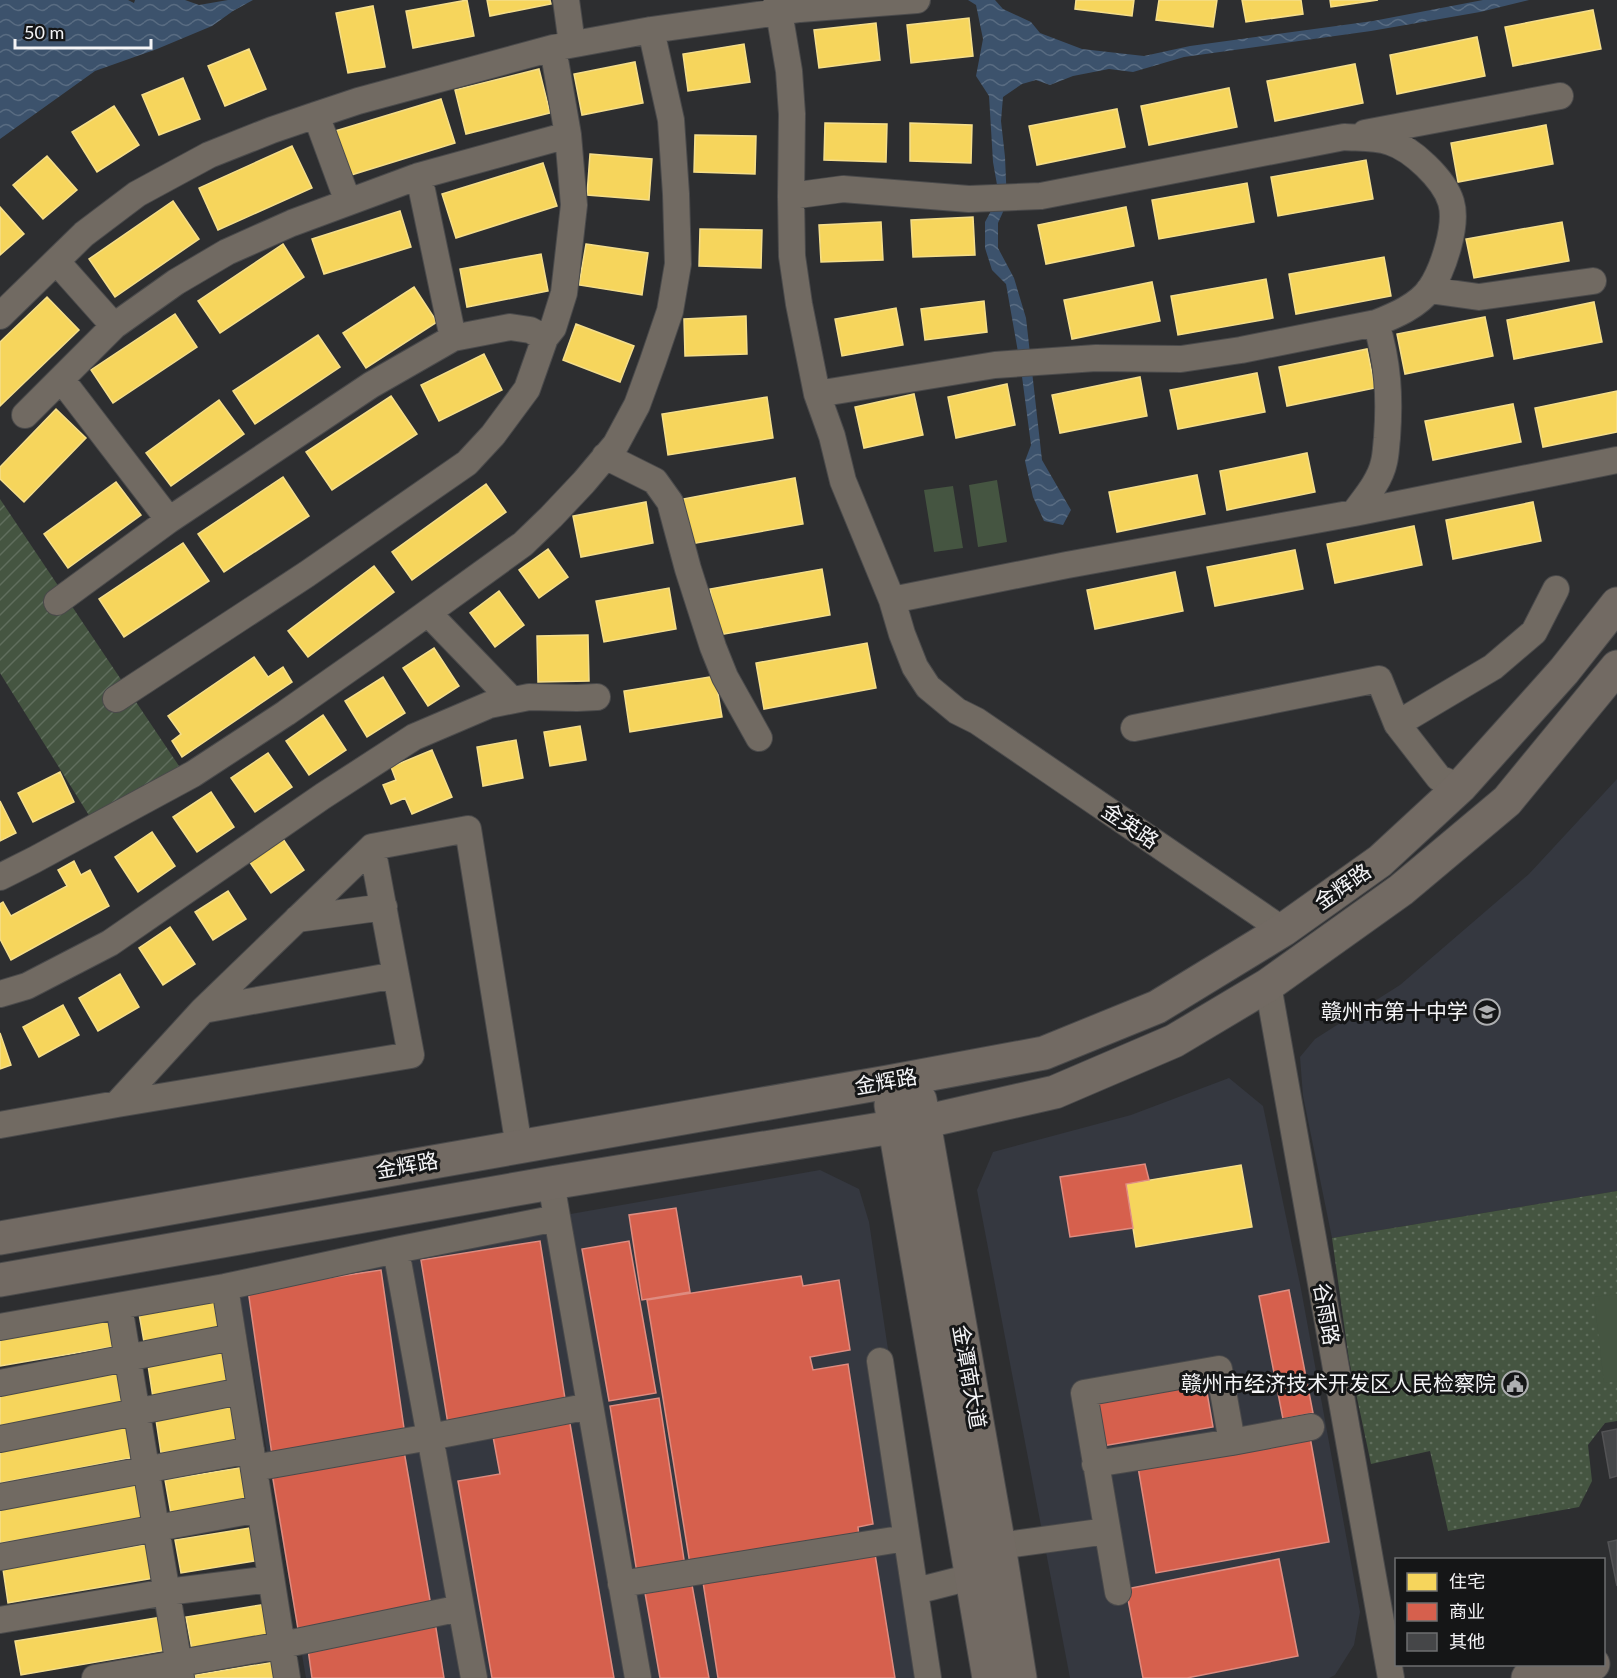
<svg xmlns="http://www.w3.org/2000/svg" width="1617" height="1678" viewBox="0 0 1617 1678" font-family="Lato,'Noto Sans SC',sans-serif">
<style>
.built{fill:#353840}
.grass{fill:url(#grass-dots)}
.garden{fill:url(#garden-furrows)}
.pitch{fill:#455541}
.water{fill:url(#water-waves)}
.homes{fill:#f6d55c;stroke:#f5de8a;stroke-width:1.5}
.shops{fill:#d6604d;stroke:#df8c80;stroke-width:1.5}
.building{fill:#454648;stroke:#535355;stroke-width:1.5}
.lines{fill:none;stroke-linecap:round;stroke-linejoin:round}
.minor-casing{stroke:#4a4a4b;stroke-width:28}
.major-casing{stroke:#4a4a4b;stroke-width:35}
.minor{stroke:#716a62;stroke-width:26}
.major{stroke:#726a63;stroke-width:33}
.labels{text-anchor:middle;stroke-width:6;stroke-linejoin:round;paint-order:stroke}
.street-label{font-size:21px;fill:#f4f4f6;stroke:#151617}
.poi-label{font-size:21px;fill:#f4f4f6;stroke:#151617;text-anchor:end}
</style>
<defs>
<pattern id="grass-dots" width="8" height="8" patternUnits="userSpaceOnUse" patternTransform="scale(1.5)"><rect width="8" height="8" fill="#455541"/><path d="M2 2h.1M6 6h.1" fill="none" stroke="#606e5d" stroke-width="1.8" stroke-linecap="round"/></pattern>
<pattern id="garden-furrows" width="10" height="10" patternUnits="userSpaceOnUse" patternTransform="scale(1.5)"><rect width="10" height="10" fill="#455541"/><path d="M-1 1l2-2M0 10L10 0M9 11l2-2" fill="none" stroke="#606e5d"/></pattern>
<pattern id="water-waves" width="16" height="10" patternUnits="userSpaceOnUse" patternTransform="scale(1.5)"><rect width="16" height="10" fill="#3c526c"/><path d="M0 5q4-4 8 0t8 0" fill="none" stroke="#596c82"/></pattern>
</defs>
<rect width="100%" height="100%" fill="#2d2e30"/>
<path class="built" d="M1617,779V1191L1332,1238L1303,1096L1300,1057L1315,1039L1400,985L1529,874Z
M1229,1078L1263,1106L1301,1289L1360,1612L1354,1645L1335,1675L1329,1678H1070L977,1190L993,1152L1131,1115Z
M820,1170L859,1189L869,1222L937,1678H306L236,1273Z"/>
<path class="grass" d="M1617,1191V1421L1605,1423L1588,1445L1592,1481L1579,1507L1448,1531L1430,1451L1371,1464L1349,1360L1332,1238Z"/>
<path class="garden" d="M0,499L181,769L90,817L0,673Z"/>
<path class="pitch" d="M997,480L1007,542L978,547L969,485Z
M953,486L963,548L934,552L924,490Z
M1617,1294V1381L1604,1383L1594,1297Z"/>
<path class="water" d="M0,0H128L134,3L135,0H185L199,5L228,0H253L233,11L212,26L157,49L95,71L0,139Z
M968,0H995L1003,9L1031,22L1040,33L1082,49L1144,56L1190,46L1373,21L1483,0H1529L1480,12L1371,31L1184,57L1133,72L1109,69L1073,76L1050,85L1036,80L1022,84L1003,97L1001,121L1005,157L1007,203L998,223V248L1014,278L1026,318L1042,460L1071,510L1063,525L1044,521L1033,497L1025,461L1031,445L1021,369L1006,284L992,270L985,248V222L999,196L993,162L989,96L976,76L983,39L976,5Z"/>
<path class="homes" d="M467,0L474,36L413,48L406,11Z
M487,0H550L551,4L490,16Z
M1076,0H1134L1132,16L1075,9Z
M1159,0H1217L1213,27L1156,20Z
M1242,0H1301L1303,14L1246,22Z
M1330,0H1378L1331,7Z
M373,6L385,67L348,73L336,13Z
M1593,10L1601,49L1513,66L1505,27Z
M969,18L973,56L911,63L907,25Z
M876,23L880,60L819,68L814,30Z
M1477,37L1485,76L1397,94L1390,55Z
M744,44L750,82L688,91L683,54Z
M249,49L266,89L225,106L208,66Z
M635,62L643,103L582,115L574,74Z
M1355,64L1363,103L1275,121L1267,81Z
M539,69L550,113L466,134L455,90Z
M183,78L200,119L159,135L142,95Z
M1229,88L1237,127L1149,145L1141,106Z
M441,99L455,143L348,176L335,131Z
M114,106L139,145L97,172L72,132Z
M1117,109L1125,147L1037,165L1029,126Z
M825,123L887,124L886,162L824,160Z
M910,123L972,125L971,163L910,161Z
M1546,125L1553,164L1458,182L1451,143Z
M695,135L756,136L755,174L694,172Z
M292,146L312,188L218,230L199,188Z
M590,154L652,159L649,200L587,195Z
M47,156L77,190L43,219L13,185Z
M1366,160L1373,199L1278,216L1271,177Z
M543,163L557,206L456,238L442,194Z
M1247,183L1254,222L1159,239L1152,200Z
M173,201L199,239L115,297L89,259Z
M0,207L24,234L0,255Z
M1126,207L1134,246L1046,264L1038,225Z
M400,211L411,247L324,274L312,239Z
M973,217L975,255L913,257L911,220Z
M881,222L883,260L821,262L819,225Z
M1562,222L1569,261L1474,278L1466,239Z
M700,229L762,230L761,268L699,266Z
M283,244L304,277L220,333L198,301Z
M586,244L648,253L642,295L579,285Z
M541,254L548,291L467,307L460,269Z
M1384,257L1391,296L1296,314L1289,274Z
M1266,279L1273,318L1178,335L1171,296Z
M1152,282L1160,321L1072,339L1064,300Z
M414,287L437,322L366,368L343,333Z
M47,297L79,330L0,406V342Z
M984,301L987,332L925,340L921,309Z
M1594,302L1602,342L1514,359L1507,320Z
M896,308L903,345L842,356L835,319Z
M175,314L197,347L113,403L91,370Z
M746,316L747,354L685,356L684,319Z
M1485,317L1493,356L1405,374L1397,334Z
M576,324L634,346L620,382L563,360Z
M318,335L340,367L255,424L233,391Z
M1367,349L1375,388L1287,406L1279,367Z
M484,354L502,390L439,421L421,385Z
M1257,373L1265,412L1178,429L1170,390Z
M1140,377L1147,416L1060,433L1052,395Z
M1007,384L1015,425L956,438L948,397Z
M1617,391V432L1543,447L1535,408Z
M914,394L923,435L864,448L855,407Z
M391,396L417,434L332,490L306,452Z
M767,397L773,438L668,455L662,414Z
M219,400L244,434L171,486L146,453Z
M1513,404L1521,442L1433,460L1425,421Z
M56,409L86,438L24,502L0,479V467Z
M1307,453L1315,492L1227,510L1220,471Z
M1197,475L1205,514L1117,532L1109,492Z
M283,477L309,516L224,572L198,534Z
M795,478L803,524L691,544L683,499Z
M116,482L141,515L68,568L44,534Z
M486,484L506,512L412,580L392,552Z
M646,502L653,543L581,557L573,516Z
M1533,502L1541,541L1453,559L1446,520Z
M1414,526L1422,565L1335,583L1327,544Z
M183,543L209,581L124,637L99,599Z
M548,549L568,577L539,598L519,570Z
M1295,550L1303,589L1215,606L1207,567Z
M374,566L394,592L308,657L288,631Z
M822,569L830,615L719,635L710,589Z
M1175,572L1183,611L1095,629L1087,590Z
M669,588L676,629L604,642L596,601Z
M499,591L524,625L495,647L470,613Z
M588,635L589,681L538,682L537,636Z
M867,643L876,688L764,709L756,663Z
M434,648L459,686L428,706L403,668Z
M254,657L268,677L283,667L292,682L182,757L172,741L181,734L168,716Z
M715,676L722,717L630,732L624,691Z
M383,677L405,713L367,737L345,701Z
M323,715L346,750L309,775L286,741Z
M580,726L586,760L550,766L544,732Z
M516,740L523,778L483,786L477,747Z
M432,750L452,797L412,814L405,798L391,804L383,785L396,780L391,767Z
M268,753L292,787L255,812L231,778Z
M60,772L74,802L33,822L18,793Z
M211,792L234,827L197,852L173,817Z
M0,801L16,833L0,841Z
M152,832L175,866L138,892L115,857Z
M283,839L304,870L271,893L249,861Z
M74,861L81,875L90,870L109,906L11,960L0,939V904L3,902L11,916L67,886L58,870Z
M228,891L246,919L213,940L195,912Z
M170,927L195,964L163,985L139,948Z
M120,974L139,1007L98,1031L79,998Z
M63,1005L79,1035L39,1057L23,1027Z
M0,1033L11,1065L0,1069Z
M1241,1165L1252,1227L1136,1247L1126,1184Z
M218,1295L224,1328L144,1342L138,1308Z
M112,1313L117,1346L0,1366V1332Z
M228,1351L233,1385L153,1398L148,1365Z
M121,1370L127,1403L0,1426V1392Z
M236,1406L242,1440L161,1453L156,1420Z
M130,1424L136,1457L0,1483V1448Z
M245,1467L251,1501L171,1514L165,1480Z
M137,1485L143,1519L0,1543V1509Z
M256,1527L261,1560L181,1573L175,1540Z
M149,1544L155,1578L8,1603L3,1569Z
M267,1604L272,1637L192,1650L186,1617Z
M161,1617L167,1650L21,1675L15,1641Z
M275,1662L278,1678H196L195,1675Z"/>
<path class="shops" d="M1145,1164L1149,1180L1126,1184L1133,1228L1070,1237L1060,1177Z
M676,1208L690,1292L642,1300L629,1215Z
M540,1241L566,1405L448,1424L421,1260Z
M629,1241L656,1393L609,1401L582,1249Z
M381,1270L405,1435L272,1455L248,1290Z
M801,1276L803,1286L839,1280L850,1350L810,1357L813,1370L848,1364L873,1524L858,1527L859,1537L690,1564L647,1300Z
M1289,1290L1313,1413L1283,1419L1259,1296Z
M1205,1381L1213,1427L1103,1446L1096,1400Z
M659,1398L685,1566L637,1573L610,1406Z
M569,1418L614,1678H492L458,1481L500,1474L492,1431Z
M1310,1437L1329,1542L1156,1573L1138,1467Z
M404,1451L431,1606L298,1629L272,1473Z
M875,1554L895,1678H718L703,1582Z
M1279,1559L1298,1656L1187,1678H1143L1126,1589Z
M692,1585L709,1678H660L645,1593Z
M435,1622L444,1678H312L307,1642Z"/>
<path class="building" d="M1617,1429V1476L1610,1478L1602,1432Z
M1617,1540V1586L1608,1542Z"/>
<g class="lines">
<g class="minor-casing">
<path id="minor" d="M566,0L572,44
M777,0L789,71L792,114L791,196L792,256L799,304L817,394L832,436L843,481L892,600L902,634L915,667L928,687L957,711L977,721L1283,930
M316,115L348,202
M1365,133L1560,96
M419,176L453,338
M791,196L843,189L969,199L1041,196L1344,137C1359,138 1376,137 1390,142C1412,149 1444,179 1451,202C1458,225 1443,270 1430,289C1418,306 1394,316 1376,323L1241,350L1181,359L1096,358L995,365L817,394
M57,262L114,326
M1429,290L1479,297L1593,281
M0,316L84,234L137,194L209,155L272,130L316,115L358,101L553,48L651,30L800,9L917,0
M61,379L169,520
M25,415L114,326L176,282L227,252L292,223L419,176L568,135
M605,456L655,481L670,502L688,569L713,647L725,677L759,738
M1354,513L1617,460
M892,600L1067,565L1354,513C1365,498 1380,481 1384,462C1386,454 1386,446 1387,438C1390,397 1388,362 1376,323
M57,602L169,520L371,385L453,338L510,327L530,330L545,338
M428,613L512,700
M116,699L307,574L467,463L493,435L527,389L545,338L553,328L564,293L574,205L568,135L553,48
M1134,728L1379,679L1397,724
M1460,787L1439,778L1397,724L1493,667L1534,632L1556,589
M0,877L34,860L193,774L286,713L383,645L523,544L551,517L584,482L616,444L637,405L653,361L670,311L678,264L676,194L671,120L651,30
M297,919L384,907
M1268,985L1391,1678
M0,994L27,986L110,943L323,796L414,737L489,705L529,697L577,698L597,697
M203,1010L396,975
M117,1104L411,1055L372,847
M0,1125L117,1104L203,1010L372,847L468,829L519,1147
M551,1183L638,1678
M396,1250L474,1678
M225,1287L287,1678
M119,1306L181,1678
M0,1327L225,1287L396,1250L557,1218
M880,1361L928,1678
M0,1383L233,1337
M0,1439L241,1391
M1095,1464L1232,1442L1311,1427
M254,1468L430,1437L590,1406
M0,1497L251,1450
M999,1546L1107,1531
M0,1557L260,1509
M621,1584L906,1538
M916,1591L971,1577
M1118,1592L1084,1393L1219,1369L1232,1442
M0,1620L167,1592L271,1579
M95,1678L282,1645L461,1608"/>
</g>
<g class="major-casing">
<path id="major" d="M920,1100L999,1546L1020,1678
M891,1105L989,1678
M0,1238L888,1082L1044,1053L1157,1007L1283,930L1380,861L1460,787L1564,671L1617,604
M0,1280L551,1183L923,1122L1055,1092L1174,1041L1268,985L1401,890L1507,801L1617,667
M1528,1678L1593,1664"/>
</g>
<use href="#minor" class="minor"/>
<use href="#major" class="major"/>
</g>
<defs>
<g id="school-ring" transform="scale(1.35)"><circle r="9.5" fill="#151617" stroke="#aeafb1" stroke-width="1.5"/><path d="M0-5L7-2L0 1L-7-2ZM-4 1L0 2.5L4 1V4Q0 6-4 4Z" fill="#aeafb1"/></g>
<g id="civic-ring" transform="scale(1.35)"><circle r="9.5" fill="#151617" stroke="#aeafb1" stroke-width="1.5"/><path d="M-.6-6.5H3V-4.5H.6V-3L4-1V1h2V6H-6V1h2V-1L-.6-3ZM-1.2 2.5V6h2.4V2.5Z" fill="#aeafb1"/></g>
</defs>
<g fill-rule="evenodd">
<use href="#school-ring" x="1487" y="1012"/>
<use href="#civic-ring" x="1515" y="1384"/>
</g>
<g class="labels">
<g class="street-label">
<text transform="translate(1130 826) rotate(34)" y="7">金英路</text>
<text transform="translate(1343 887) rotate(-35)" y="7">金辉路</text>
<text transform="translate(886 1082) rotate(-10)" y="7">金辉路</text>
<text transform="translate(407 1166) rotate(-10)" y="7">金辉路</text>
<text transform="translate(1326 1314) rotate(80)" y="7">谷雨路</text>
<text transform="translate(969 1377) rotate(80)" y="7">金潭南大道</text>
</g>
<g class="poi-label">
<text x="1468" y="1019">赣州市第十中学</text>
<text x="1496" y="1391">赣州市经济技术开发区人民检察院</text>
</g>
</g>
<rect x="1395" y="1558" width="210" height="108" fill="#151617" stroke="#6e6f70" stroke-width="1.5"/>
<rect x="1407" y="1573" width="30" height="18" fill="#f6d55c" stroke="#6e6f70" stroke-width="1.5"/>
<text x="1449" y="1588" font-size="18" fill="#f4f4f6">住宅</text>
<rect x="1407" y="1603" width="30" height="18" fill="#d6604d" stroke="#6e6f70" stroke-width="1.5"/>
<text x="1449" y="1618" font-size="18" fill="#f4f4f6">商业</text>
<rect x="1407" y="1633" width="30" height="18" fill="#454648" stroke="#6e6f70" stroke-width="1.5"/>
<text x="1449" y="1648" font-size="18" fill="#f4f4f6">其他</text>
<path d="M15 39v9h136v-9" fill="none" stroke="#f4f4f6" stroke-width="3"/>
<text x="24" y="39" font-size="18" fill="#f4f4f6" stroke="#151617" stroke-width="4.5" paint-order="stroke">50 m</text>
</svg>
